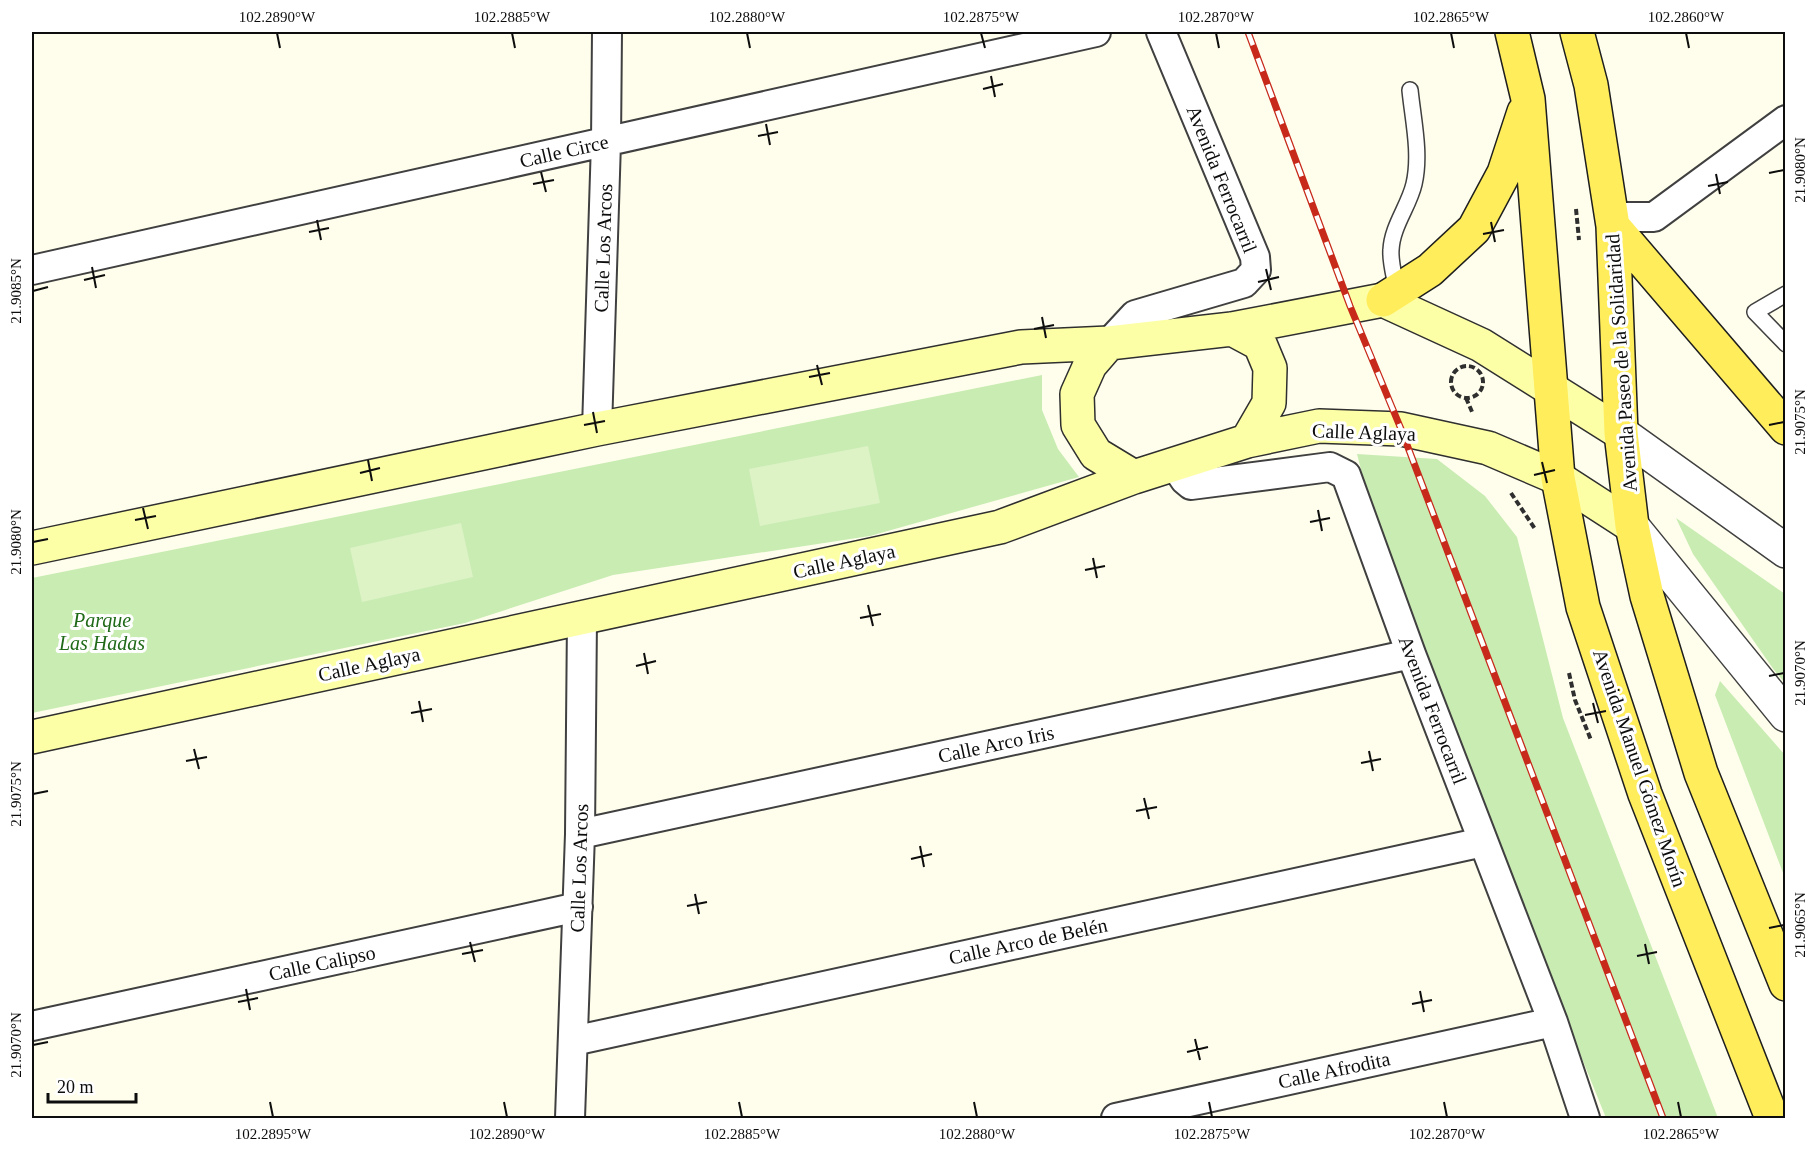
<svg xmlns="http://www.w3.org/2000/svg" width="1817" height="1150" viewBox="0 0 1817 1150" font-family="'Times New Roman',serif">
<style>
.green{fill:#c9ecb3}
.pitch{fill:#ddf3c6}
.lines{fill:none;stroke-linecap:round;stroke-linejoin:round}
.service-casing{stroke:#404040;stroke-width:18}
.minor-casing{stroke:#404040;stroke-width:32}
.tertiary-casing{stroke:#404040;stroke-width:36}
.secondary-casing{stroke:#2f2f2f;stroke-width:36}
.primary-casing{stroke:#1e1e1e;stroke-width:36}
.path{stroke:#2f2f2f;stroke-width:4;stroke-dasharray:6 3;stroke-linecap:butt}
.service{stroke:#fff;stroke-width:15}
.minor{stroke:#fff;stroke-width:28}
.tertiary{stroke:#fff;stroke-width:33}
.secondary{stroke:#fdffa7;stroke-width:33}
.primary{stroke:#ffed5c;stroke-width:33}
.rail-casing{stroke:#c7291a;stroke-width:7}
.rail{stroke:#fff;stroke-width:4.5;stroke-dasharray:14;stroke-linecap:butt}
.ticks{fill:none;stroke:#0d0d0d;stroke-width:2}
.labels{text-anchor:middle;stroke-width:6;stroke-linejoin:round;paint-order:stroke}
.street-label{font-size:20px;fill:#0d0d0d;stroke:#fff}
.park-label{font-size:20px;font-style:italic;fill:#1f6918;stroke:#fff}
.neatline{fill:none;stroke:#0d0d0d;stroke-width:2}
.ticks-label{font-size:15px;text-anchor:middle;fill:#0d0d0d}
</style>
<rect width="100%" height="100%" fill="#fffeec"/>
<path class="green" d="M1042,375V410L1058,449L1079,477L870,536L613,575L465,623L32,713V578Z
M1357,454L1437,459L1485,496L1517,537L1563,718L1718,1118H1606L1524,915L1371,509Z
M1676,518L1785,594V683L1774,670L1693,554Z
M1720,681L1785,755V878L1715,695Z"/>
<path class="pitch" d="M868,446L880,503L760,526L749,469Z
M461,523L473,577L362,602L350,548Z"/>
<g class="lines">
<g class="service-casing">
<path id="service" d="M1397,291C1395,278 1390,263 1391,250C1392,226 1409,206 1414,184C1421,154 1413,120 1410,90
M1786,294L1755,312L1786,344"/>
</g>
<g class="minor-casing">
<path id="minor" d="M1611,217H1654L1786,120
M32,270L1096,32
M1109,343L1135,315L1244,283L1256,270L1255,257L1161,32
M597,429L606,142L607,32
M1174,464L1185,480L1191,485L1330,467L1346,475L1411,654L1553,1022L1585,1118
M580,834L1411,654
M32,1026L578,907
M573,1041L1483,842
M570,1118L580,834L582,618
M1116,1118L1553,1022"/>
</g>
<g class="tertiary-casing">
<path id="tertiary" d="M1621,433L1786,551
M1632,526L1786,715"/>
</g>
<g class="secondary-casing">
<path id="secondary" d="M1232,329L1260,344L1270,368L1269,403L1247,441
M1109,343L1090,365L1077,394L1078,425L1096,454L1134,477
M32,548L597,429L1021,347L1109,343L1232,329L1383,300L1481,345L1621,433
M32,737L1000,527L1134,477L1247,441L1319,426L1401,429L1488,448L1558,478L1632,526"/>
</g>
<g class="primary-casing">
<path id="primary" d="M1512,32L1528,99L1558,478L1583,607L1645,794L1772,1118
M1577,32L1591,85L1613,226L1621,433L1632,526L1647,596L1701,773L1786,984
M1613,226L1786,428
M1383,300L1430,270L1474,229L1504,173L1524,112"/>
</g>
<path class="path" d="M1576,209L1579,240
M1451 382a16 16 0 1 1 32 0a16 16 0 1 1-32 0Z
M1466,398L1473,414
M1511,493L1535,529
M1569,673L1575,700L1591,740"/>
<use href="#service" class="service"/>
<use href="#minor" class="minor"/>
<use href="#tertiary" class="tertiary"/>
<use href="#secondary" class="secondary"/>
<use href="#primary" class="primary"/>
<g class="rail-casing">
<path id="rail" d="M1248,32L1350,306L1401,429L1663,1118"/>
</g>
<use href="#rail" class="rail"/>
</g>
<path class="ticks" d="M277,33L280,48M512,33L515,48M747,33L750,48M981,33L985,48M1216,33L1219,48M1451,33L1454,48M1686,33L1689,48M991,76L995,97M983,89L1003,84M766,124L770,145M758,136L778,132M541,172L546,192M1769,173L1784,170M1716,174L1720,194M533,184L554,180M1708,186L1728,182M317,220L321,240M1491,222L1495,242M309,232L329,228M1483,234L1504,230M92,267L96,288M1266,269L1271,290M84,280L105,275M1258,282L1279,277M33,291L48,287M1042,317L1046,338M1034,329L1054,325M817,365L822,385M809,377L830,373M593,412L597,433M584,425L605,421M1769,425L1784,422M368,460L372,481M1542,462L1547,483M360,473L380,468M1534,475L1555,470M143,508L148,529M1318,510L1322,531M135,520L156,516M1310,522L1330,518M33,542L48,539M1093,558L1097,578M1085,570L1105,566M868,605L873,626M860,618L881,614M644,653L648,674M636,666L656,661M1769,676L1784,673M419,701L423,722M1593,703L1598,723M411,713L432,709M1585,715L1606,711M194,749L199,769M1369,751L1373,771M186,761L207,757M1361,763L1381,759M33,794L48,791M1144,798L1149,819M1136,811L1157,807M920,846L924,867M911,859L932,854M695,894L699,914M687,906L707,902M1769,928L1784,925M470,942L475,962M1645,944L1649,964M462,954L483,950M1637,956L1657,952M246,989L250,1010M1420,991L1424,1012M238,1002L258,998M1412,1004L1432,1000M1195,1039L1200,1060M33,1045L48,1042M1187,1052L1208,1047M270,1102L273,1117M504,1102L507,1117M739,1102L742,1117M974,1102L977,1117M1209,1102L1212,1117M1444,1102L1447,1117M1678,1102L1681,1117"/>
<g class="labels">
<g class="street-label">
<text transform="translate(564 151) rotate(-13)" y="7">Calle Circe</text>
<text transform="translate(1222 179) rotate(68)" y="7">Avenida Ferrocarril</text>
<text transform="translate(603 248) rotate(-88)" y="7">Calle Los Arcos</text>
<text transform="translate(1621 363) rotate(-94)" y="7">Avenida Paseo de la Solidaridad</text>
<text transform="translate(1364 432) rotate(2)" y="7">Calle Aglaya</text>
<text transform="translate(844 561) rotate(-12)" y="7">Calle Aglaya</text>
<text transform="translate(369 664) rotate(-12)" y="7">Calle Aglaya</text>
<text transform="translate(1433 710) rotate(69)" y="7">Avenida Ferrocarril</text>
<text transform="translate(996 744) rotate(-12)" y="7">Calle Arco Iris</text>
<text transform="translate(1640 768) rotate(71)" y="7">Avenida Manuel Gómez Morín</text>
<text transform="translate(579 868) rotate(-88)" y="7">Calle Los Arcos</text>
<text transform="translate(1028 941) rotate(-12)" y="7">Calle Arco de Belén</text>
<text transform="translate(322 963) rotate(-12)" y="7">Calle Calipso</text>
<text transform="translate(1334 1070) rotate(-12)" y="7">Calle Afrodita</text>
</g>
<g class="park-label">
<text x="102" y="627">Parque<tspan x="102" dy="23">Las Hadas</tspan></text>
</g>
</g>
<rect width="1817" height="1150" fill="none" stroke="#ffffff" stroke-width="66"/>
<path d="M48 1093v9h88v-9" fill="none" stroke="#0d0d0d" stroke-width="3"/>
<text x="57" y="1093" font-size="18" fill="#0d0d0d" stroke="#ffffff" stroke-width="4.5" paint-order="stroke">20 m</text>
<rect x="33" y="33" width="1751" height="1084" class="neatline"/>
<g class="ticks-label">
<text x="277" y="22">102.2890°W</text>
<text x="512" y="22">102.2885°W</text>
<text x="747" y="22">102.2880°W</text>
<text x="981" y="22">102.2875°W</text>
<text x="1216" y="22">102.2870°W</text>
<text x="1451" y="22">102.2865°W</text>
<text x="1686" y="22">102.2860°W</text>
<text transform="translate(1800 170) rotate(-90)" y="5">21.9080°N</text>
<text transform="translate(16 291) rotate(-90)" y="5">21.9085°N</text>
<text transform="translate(1800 422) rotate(-90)" y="5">21.9075°N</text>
<text transform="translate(16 542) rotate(-90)" y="5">21.9080°N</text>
<text transform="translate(1800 673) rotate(-90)" y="5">21.9070°N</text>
<text transform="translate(16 794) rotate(-90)" y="5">21.9075°N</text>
<text transform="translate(1800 925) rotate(-90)" y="5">21.9065°N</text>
<text transform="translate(16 1045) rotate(-90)" y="5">21.9070°N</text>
<text x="273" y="1139">102.2895°W</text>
<text x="507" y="1139">102.2890°W</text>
<text x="742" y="1139">102.2885°W</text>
<text x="977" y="1139">102.2880°W</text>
<text x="1212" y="1139">102.2875°W</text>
<text x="1447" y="1139">102.2870°W</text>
<text x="1681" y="1139">102.2865°W</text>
</g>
</svg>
